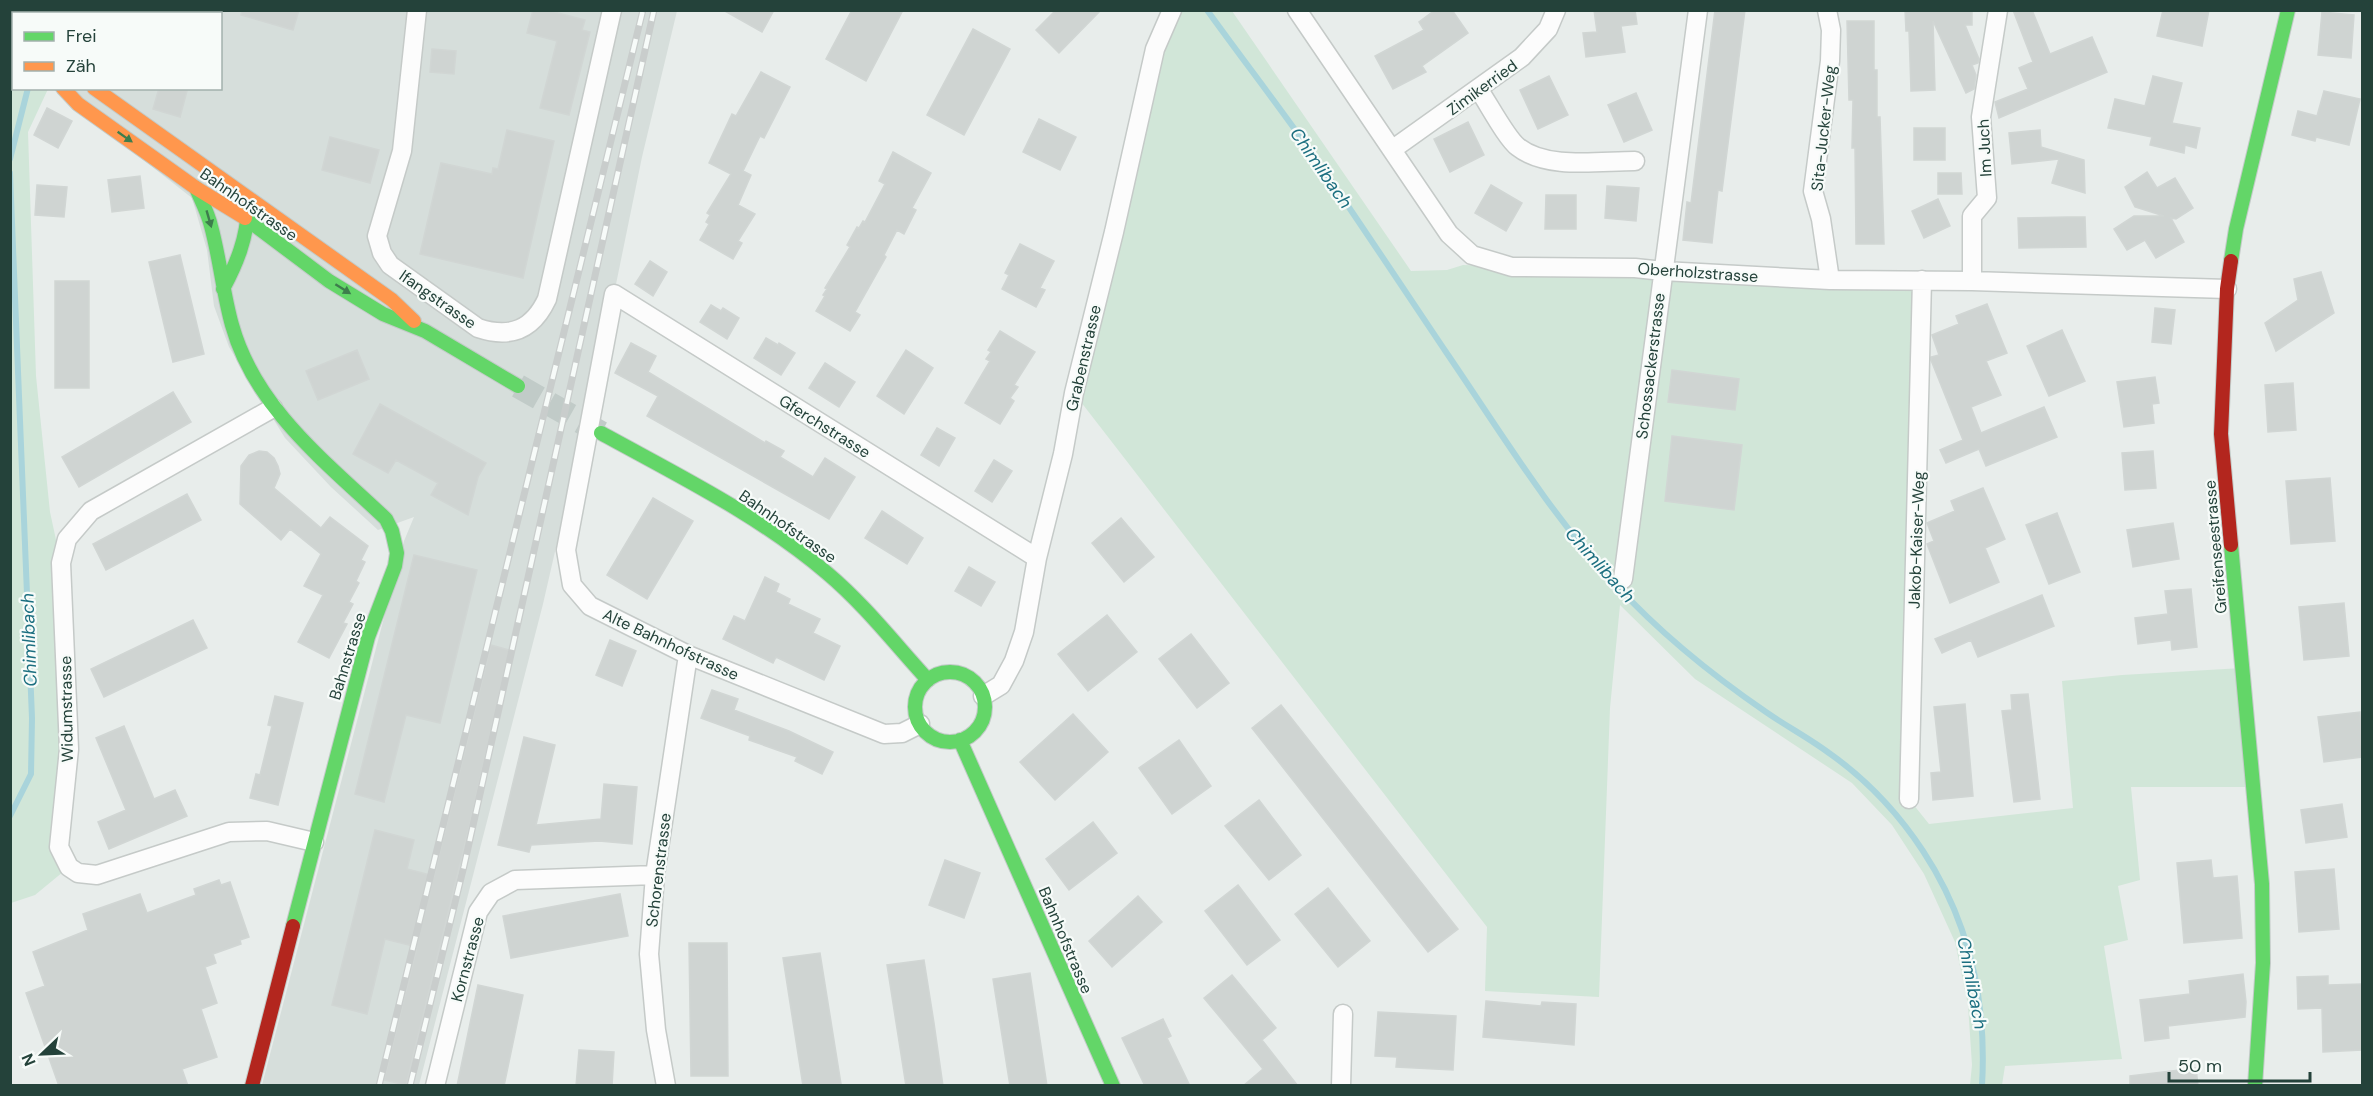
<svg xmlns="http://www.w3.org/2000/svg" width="2373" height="1096" viewBox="0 0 2373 1096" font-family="'DM Sans',sans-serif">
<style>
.built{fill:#d6dedb}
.green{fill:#d1e6d8}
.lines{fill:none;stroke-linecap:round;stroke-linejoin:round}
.stream{stroke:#a9d4db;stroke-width:6}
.building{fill:#cfd4d2;stroke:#d1d6d4;stroke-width:1.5}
.secondary-tunnel{stroke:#c1cbc8;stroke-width:24;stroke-dasharray:24 12;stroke-linecap:butt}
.street-casing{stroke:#c5cac8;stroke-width:21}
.fast-casing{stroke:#c3cbc8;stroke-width:16}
.slow-casing{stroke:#c3cbc8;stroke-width:16}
.jam-casing{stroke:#c3cbc8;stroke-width:16}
.street{stroke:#fcfcfc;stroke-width:18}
.fast{stroke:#63d668;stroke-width:14}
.slow{stroke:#ff974d;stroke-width:14}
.jam{stroke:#b3261e;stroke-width:14}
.rail-casing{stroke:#c9cdcc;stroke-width:7}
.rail{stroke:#f7fbf9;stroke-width:4.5;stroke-dasharray:14;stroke-linecap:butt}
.oneway{fill:#3d7d4c}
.labels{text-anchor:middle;stroke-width:4.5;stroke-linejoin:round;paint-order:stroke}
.street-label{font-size:16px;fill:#24423a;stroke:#f7fbf9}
.water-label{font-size:18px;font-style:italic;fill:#1c6f80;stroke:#f7fbf9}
</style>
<rect width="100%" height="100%" fill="#e8edeb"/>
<path class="built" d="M41,10L677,11L642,157L614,294L543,604L419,1085H262L404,541L414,517L378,530L331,487L285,438L229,347L214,306L207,250L192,198L53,89L220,88V14H40Z"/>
<path class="green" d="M1172,11H1232L1411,271L1447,270L1463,265L1922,280L1909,799L1929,824L2073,808L2062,681L2122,675L2242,668L2252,787H2131L2140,880L2118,886L2128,940L2104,946L2122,1059L2005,1066L2002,1085H1970L1972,1065L1968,1005L1955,942L1924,874L1892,825L1852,783L1695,679L1620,605L1610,708L1599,997L1485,991L1487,927L1074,393Z
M10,70L13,71L14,88L48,89L28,132L36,376L50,512L61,563L59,847L69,867L35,895L11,903Z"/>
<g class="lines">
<path class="stream" d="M1207,10C1243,60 1281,109 1316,159C1360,223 1403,288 1446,352C1500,431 1550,514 1615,584C1659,632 1712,675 1766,712C1786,726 1809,738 1829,753C1866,779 1898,813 1923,851C1969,921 1987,1002 1982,1086
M78,14L80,10
M10,159L28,88
M10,173L32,718L31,774L10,816"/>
</g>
<path class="building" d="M242,10H299L293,30L241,15Z
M533,10H547L585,20L582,30L590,32L569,115L540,108L557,41L527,33Z
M723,10H774L762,32Z
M852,10H903L866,81L826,59Z
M1056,10H1101L1059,53L1036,30Z
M1435,10H1452L1468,33L1422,66L1426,72L1393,89L1375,56L1424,30L1419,22Z
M1594,10H1635L1637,24L1621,26L1625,52L1586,57L1583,33L1597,32Z
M1715,10H1745L1722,191L1718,190L1712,243L1683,240L1687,202L1691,203Z
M1905,10H1972V25H1965L1979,59L1978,63L1972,65L1976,75L1974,89L1966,93L1933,21L1935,90L1911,91L1909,31H1906Z
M2013,10H2032L2050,54L2092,37L2107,72L1999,118L1995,102L2028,89L2019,68L2033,62Z
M2163,10H2209L2202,46L2157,36Z
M2322,12L2354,15L2351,58L2318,55Z
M1847,21H1874V70H1877V117H1880L1884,244H1856L1855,148H1852L1853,100H1849Z
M973,29L1010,49L964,135L927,115Z
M432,49L456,51L454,74L430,72Z
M761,72L790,87L764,138L760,136L743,171L751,175L738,205L755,214L738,241L742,243L733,259L700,240L709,224L706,222L710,215L707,213L731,174L709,163L732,114L736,116Z
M1549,76L1568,115L1538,129L1520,90Z
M2153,76L2182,83L2172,123L2200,128L2196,148L2185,145L2184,153L2150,145L2152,137L2108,128L2115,99L2145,106Z
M159,88H178L187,91L180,117L153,109Z
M2324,91L2360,99L2349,145L2316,137L2315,141L2292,135L2298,111L2317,116Z
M1636,93L1652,130L1624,142L1608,105Z
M47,108L72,121L58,148L34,135Z
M1039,119L1076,137L1060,170L1023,152Z
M1468,122L1484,155L1450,172L1434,139Z
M1914,128H1945V160H1914Z
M507,130L554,141L523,278L420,254L441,163L492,174L493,168L498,169Z
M2040,130L2041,147L2084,160L2085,193L2052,183L2059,159L2012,164L2009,133Z
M330,137L379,150L370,183L322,170Z
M893,152L931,173L912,208L916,210L904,234L897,230L884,255L886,257L855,312L860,315L850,331L816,311L825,296L823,295L827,289L825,288L850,247L847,245L857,227L859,228L863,221L865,222L885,184L879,181Z
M2147,172L2157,188L2175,178L2193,208L2176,219L2171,218L2184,242L2156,258L2145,240L2127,250L2114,229L2134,216H2164L2135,207L2125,187Z
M1938,173H1961L1962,194H1938Z
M140,176L144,208L112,212L108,180Z
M37,185L67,187L64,217L35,215Z
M1491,185L1522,203L1506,231L1475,213Z
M1607,186L1639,188L1636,221L1605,218Z
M1546,195H1576V229H1545Z
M1938,199L1950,226L1924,238L1912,211Z
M2068,217H2085L2086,247L2019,248L2018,218Z
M1020,244L1054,261L1040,288L1045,290L1036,307L1002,289L1009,275L1005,273Z
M180,255L204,354L173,362L149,262Z
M650,261L667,272L653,296L635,284Z
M2321,272L2334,313L2276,351L2265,323L2298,300L2294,279Z
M55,281H89V388H55Z
M1987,304L2007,353L1986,361L2001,395L1971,407L1981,433L2044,407L2057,437L1986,466L1979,449L1946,463L1940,450L1963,440L1931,360V357L1939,355L1932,335L1959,324L1956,316Z
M711,305L721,311L723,308L739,318L727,339L700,322Z
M2155,308L2175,310L2171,344L2152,342Z
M2062,330L2085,381L2049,396L2027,346Z
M1000,331L1035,352L1014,385L1018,387L1010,398L1014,401L1000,424L965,403L990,361L986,359L991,352L988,350Z
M766,338L778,345L779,343L795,353L781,375L754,358Z
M631,343L656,356L648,372L765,443L766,441L784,451L780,457L813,477L825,458L855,477L829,519L647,416L658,396L615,373Z
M357,350L369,379L318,400L306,371Z
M906,350L933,368L904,414L877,396Z
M825,363L855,382L839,407L809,388Z
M1672,370L1739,379L1735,410L1668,402Z
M2155,377L2159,403L2152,404L2154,423L2124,427L2117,382Z
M2293,383L2296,430L2268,432L2265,385Z
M173,392L191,422L79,487L62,457Z
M380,404L486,463L478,477L468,515L431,495L438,483L396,460L388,473L353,454Z
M937,428L955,438L939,466L921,455Z
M1672,436L1742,445L1734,510L1665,501Z
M259,451L267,452L274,458L278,466L280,474L274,488L321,528L330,517L368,546L361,560L365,562L356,581L359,583L349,602L353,604L343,623L347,624L329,658L298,642L323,595L304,586L321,554L290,529L281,540L240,504L241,466L249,455Z
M2153,451L2156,488L2125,490L2122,453Z
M994,460L1012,471L992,502L975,491Z
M2330,478L2335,541L2291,544L2286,481Z
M1983,488L2005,539L1985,548L1999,582L1950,603L1927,544L1934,541L1927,523L1955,511L1951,501Z
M187,494L201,520L106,570L93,544Z
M653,498L693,521L647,599L607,575Z
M882,511L923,538L907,564L865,538Z
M2057,513L2080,572L2049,584L2026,525Z
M1121,518L1154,557L1124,582L1092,543Z
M2173,523L2179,559L2133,567L2127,530Z
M414,555L477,570L440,723L406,715L384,802L355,794Z
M969,567L995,582L981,606L955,591Z
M765,577L779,584L776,592L790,599L788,604L820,619L813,633L840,646L824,680L776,657L773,663L723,639L734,616L745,621Z
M2191,589L2197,647L2172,650L2171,640L2138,644L2135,618L2168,614L2165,591Z
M2042,595L2054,626L1978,657L1971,640L1942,653L1935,639Z
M2344,603L2349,656L2304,660L2299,607Z
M1107,615L1137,652L1088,691L1058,654Z
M193,620L207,648L104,697L91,669Z
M1191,634L1229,683L1197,708L1159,659Z
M610,640L636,651L622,686L596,675Z
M491,645L509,650L472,815L406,1085L384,1080L417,947L385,939L367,1014L332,1005L375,830L414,840L407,869L434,876Z
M712,690L738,699L734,710L789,731L833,752L822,774L795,761L797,757L749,740L750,736L701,718Z
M2028,694L2040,799L2014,802L2002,711L2012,710L2011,695Z
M275,696L303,703L278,805L250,798L256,774L260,775L272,726L268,725Z
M1965,704L1973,796L1933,800L1931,773L1941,772L1934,707Z
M1281,705L1458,929L1428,952L1252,728Z
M2360,712L2362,757L2324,762L2318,717Z
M1073,714L1108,752L1055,800L1020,762Z
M124,726L154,799L175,790L187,816L109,849L98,822L126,810L96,738Z
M524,737L555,745L536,825L601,819L604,784L637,787L632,844L599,841L531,845L529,852L498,845Z
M1179,740L1211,786L1172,814L1139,768Z
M1259,800L1301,855L1269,880L1225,826Z
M2342,804L2347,837L2306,843L2301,810Z
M1093,822L1117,853L1069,890L1046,859Z
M945,860L980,873L964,918L929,905Z
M2211,860L2213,878L2237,876L2242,938L2184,943L2177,863Z
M2334,869L2339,929L2299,932L2295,872Z
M219,880L221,885L230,882L249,937L240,940L241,944L213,954L216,963L205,967L217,1003L201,1009L217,1057L182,1069L188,1086H59L26,993L45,986L33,952L88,930L83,914L140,894L147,913L196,895L194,889Z
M1238,885L1280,940L1247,965L1205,911Z
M1328,888L1370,941L1338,967L1295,914Z
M620,894L628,936L511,958L503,916Z
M1138,896L1162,922L1112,967L1089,941Z
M689,943H727L728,1076H691Z
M820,953L841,1084L803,1086L783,958Z
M924,960L934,1023L943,1086H906L887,965Z
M1030,973L1047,1086H1010L993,979Z
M2243,974L2246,1002L2245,1017L2168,1026L2169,1038L2145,1041L2140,1000L2190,994L2189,981Z
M1232,975L1276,1028L1262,1040L1298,1086H1243L1263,1069L1204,998Z
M2328,976V985L2362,984V1050L2323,1052L2322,1008L2298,1009L2297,977Z
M478,985L523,995L504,1086H457Z
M1486,1001L1541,1006L1542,1002L1576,1004L1574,1045L1483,1037Z
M1378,1012L1456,1016L1453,1070L1396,1067L1397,1057L1375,1056Z
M1163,1019L1171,1036L1167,1038L1190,1086H1145L1122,1038Z
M579,1050L614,1052L612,1086H576Z
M2196,1068L2198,1086H2130V1076Z"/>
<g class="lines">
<path class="secondary-tunnel" d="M518,386L601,433"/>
<g class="street-casing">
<path id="street" d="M417,10L402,151L377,236L382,253L390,265L478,328C511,339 533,329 547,299L612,10
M1297,10L1449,234L1472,255L1512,267L1635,268L1663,271L1830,280L1972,281L2227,289
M1827,10L1831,30L1830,61L1813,191L1821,219L1830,280
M1479,90C1488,103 1507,139 1518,147C1547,170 1599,161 1635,161
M1393,149L1522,57L1548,29L1556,10
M1972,281V216L1987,198L1981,117L1998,10
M273,408L91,511L67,539L61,563L69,749L59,847L69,867L78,873L97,875L229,832L267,831L314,842
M1623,579L1698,10
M983,696L1001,685L1014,661L1024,632L1037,558L1063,454L1074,393L1114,232L1155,49L1172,10
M920,724L902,733L884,734L688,655L590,606L572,585L566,550L614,294L1037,558
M1909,799L1922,280
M435,1086L478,912L491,893L515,880L655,875
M666,1086L656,1030L649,954L655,875L688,655
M1341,1086L1343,1014"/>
</g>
<g class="fast-casing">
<path id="fast" d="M40,14L41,10
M10,17L14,16
M196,188C201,200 208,213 211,226C220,259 223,293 232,325C255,408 326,462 386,519L392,531L397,553L395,566L368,637L293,926
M245,218L329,281L383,314L425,331L518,386
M2231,261L2236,229L2288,10
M223,289C237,263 247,238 248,208
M601,433C679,476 759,515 827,573C865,605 895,644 928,680
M2231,545L2262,884L2263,963L2255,1086
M915 707a35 35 0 1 1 70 0a35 35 0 1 1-70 0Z
M960,740L1113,1086"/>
</g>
<g class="slow-casing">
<path id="slow" d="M63,88L78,104L196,188L245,218
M94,88L392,300L414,321"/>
</g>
<g class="jam-casing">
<path id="jam" d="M2231,545L2221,434L2227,289L2231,261
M252,1086L293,926"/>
</g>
<use href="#street" class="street"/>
<use href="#fast" class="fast"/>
<use href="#slow" class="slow"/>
<use href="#jam" class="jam"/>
<g class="rail-casing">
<path id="rail" d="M379,1086L643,10
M410,1086L464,866L654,10"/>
</g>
<use href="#rail" class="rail"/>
</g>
<defs><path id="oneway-solid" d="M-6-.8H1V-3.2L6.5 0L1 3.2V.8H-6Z" transform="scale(1.5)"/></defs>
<g class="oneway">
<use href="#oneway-solid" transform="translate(125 137) rotate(35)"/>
<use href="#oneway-solid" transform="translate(209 219) rotate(74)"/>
<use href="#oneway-solid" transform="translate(343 289) rotate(32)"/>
</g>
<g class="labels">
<g class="street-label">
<text transform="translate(1482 87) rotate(-36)" y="6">Zimikerried</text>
<text transform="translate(1823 128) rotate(-84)" y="6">Sita-Jucker-Weg</text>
<text transform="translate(1984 148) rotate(-93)" y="6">Im Juch</text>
<text transform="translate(249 204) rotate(35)" y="6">Bahnhofstrasse</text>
<text transform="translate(1698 272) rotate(4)" y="6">Oberholzstrasse</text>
<text transform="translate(438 299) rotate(35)" y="6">Ifangstrasse</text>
<text transform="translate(1083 358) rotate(-77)" y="6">Grabenstrasse</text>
<text transform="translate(1650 366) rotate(-83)" y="6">Schossackerstrasse</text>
<text transform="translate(825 426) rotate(32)" y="6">Gferchstrasse</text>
<text transform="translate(788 526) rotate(35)" y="6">Bahnhofstrasse</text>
<text transform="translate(1916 540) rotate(-88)" y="6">Jakob-Kaiser-Weg</text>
<text transform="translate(2215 547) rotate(-95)" y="6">Greifenseestrasse</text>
<text transform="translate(671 644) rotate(25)" y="6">Alte Bahnhofstrasse</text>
<text transform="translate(347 656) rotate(-73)" y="6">Bahnstrasse</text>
<text transform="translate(66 709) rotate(-91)" y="6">Widumstrasse</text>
<text transform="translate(658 870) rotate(-83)" y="6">Schorenstrasse</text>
<text transform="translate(1066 940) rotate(67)" y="6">Bahnhofstrasse</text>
<text transform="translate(467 959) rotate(-75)" y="6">Kornstrasse</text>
</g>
<g class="water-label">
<text transform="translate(1321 168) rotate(55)" y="6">Chimlibach</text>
<text transform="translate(1600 565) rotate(48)" y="6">Chimlibach</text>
<text transform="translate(29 640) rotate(-92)" y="6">Chimlibach</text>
<text transform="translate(1972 983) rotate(79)" y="6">Chimlibach</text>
</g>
</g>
<rect width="2373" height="1096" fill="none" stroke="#24423a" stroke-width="24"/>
<rect x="12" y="12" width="210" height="78" fill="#f7fbf9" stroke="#a3b1ad" stroke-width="1.5"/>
<rect x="24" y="32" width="30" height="9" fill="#63d668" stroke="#a3b1ad" stroke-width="1.5"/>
<text x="66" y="42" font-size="18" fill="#24423a">Frei</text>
<rect x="24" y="62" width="30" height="9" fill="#ff974d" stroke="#a3b1ad" stroke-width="1.5"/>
<text x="66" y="72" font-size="18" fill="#24423a">Zäh</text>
<g transform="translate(42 1054) rotate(247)" stroke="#f7fbf9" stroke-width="4.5" paint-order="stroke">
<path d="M0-4.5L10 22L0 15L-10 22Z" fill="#24423a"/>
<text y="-9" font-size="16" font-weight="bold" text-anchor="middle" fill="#24423a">N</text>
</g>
<path d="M2169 1072v9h141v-9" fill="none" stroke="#24423a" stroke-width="3"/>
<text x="2178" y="1072" font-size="18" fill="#24423a" stroke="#f7fbf9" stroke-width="4.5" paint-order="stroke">50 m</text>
</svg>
